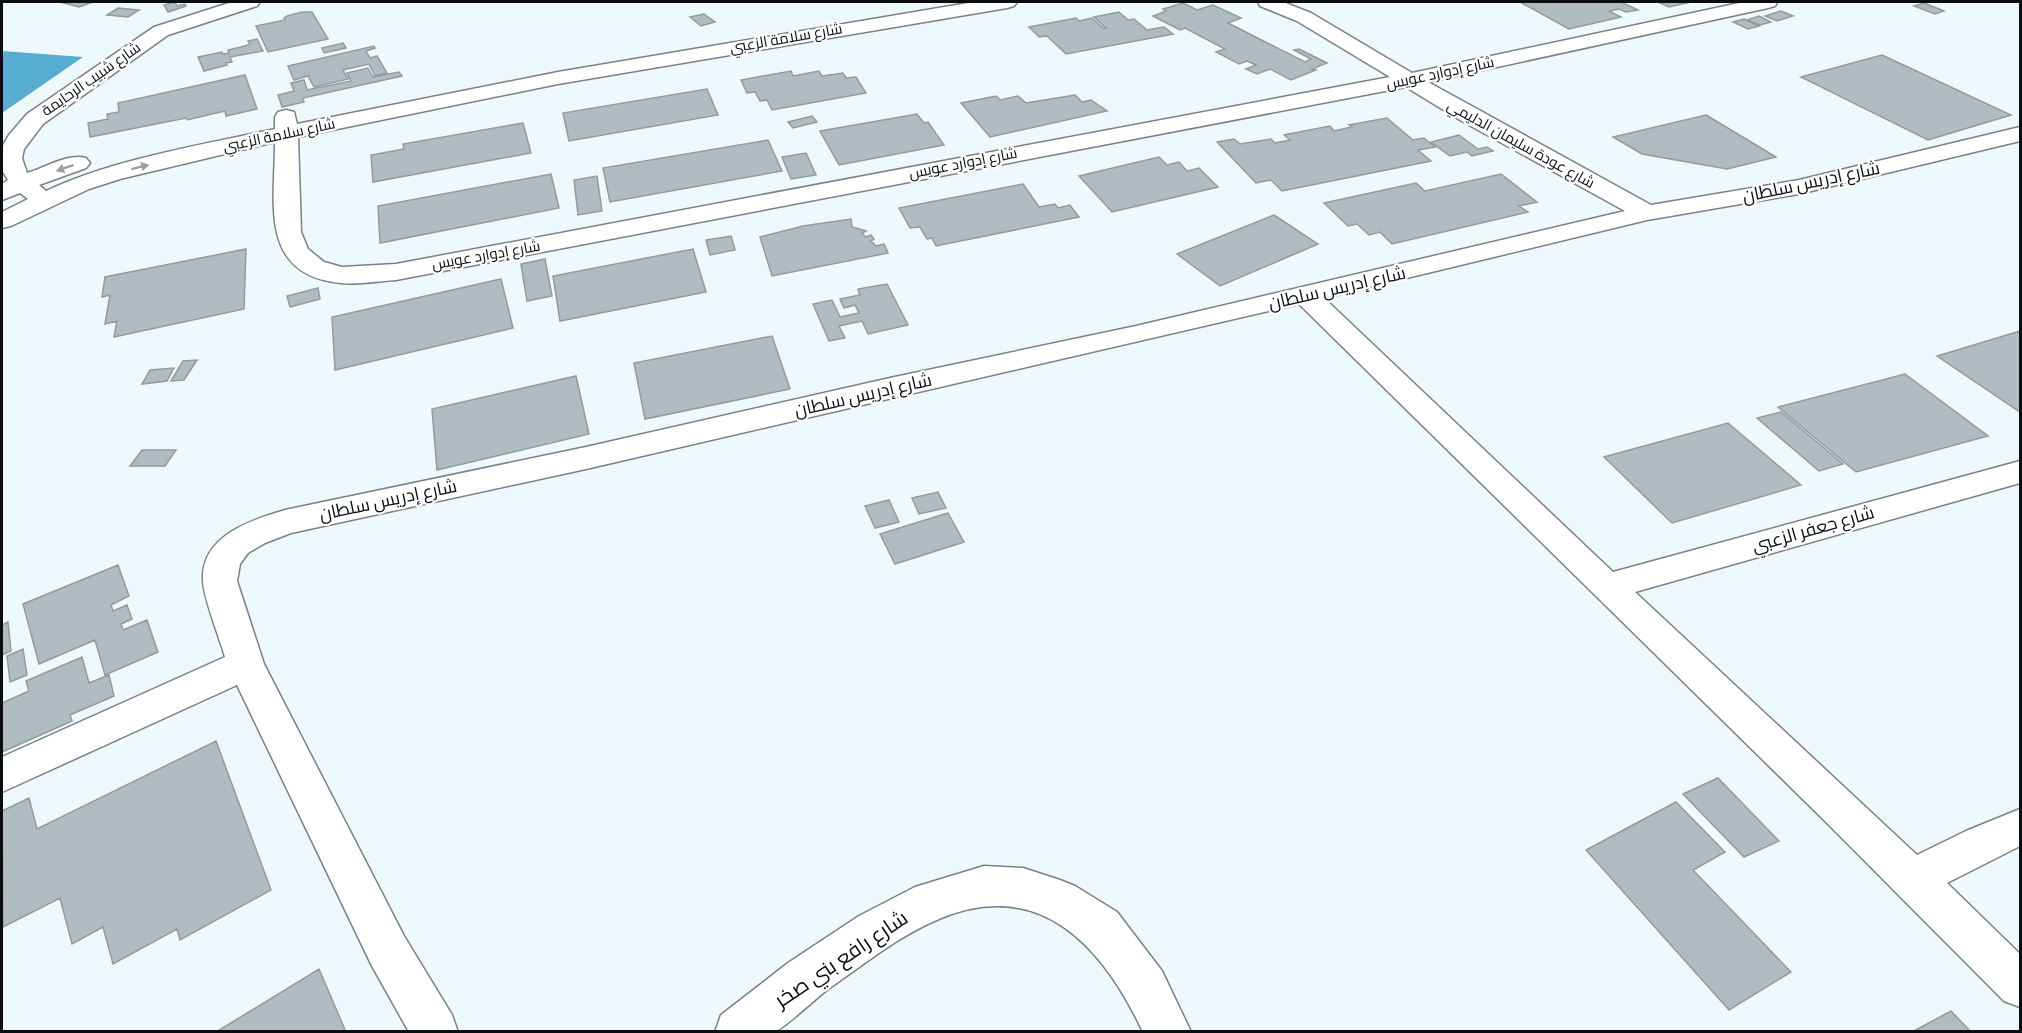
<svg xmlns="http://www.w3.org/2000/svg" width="2022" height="1033" viewBox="0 0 2022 1033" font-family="'Source Sans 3',Cairo,sans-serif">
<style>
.water{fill:#55aed0}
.building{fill:#b1bcc1;stroke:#919ba0;stroke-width:1.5}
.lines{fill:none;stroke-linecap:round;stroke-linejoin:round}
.street-casing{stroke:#788286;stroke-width:3}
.street{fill:#fff;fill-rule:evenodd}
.oneway{fill:#9d9e9f}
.labels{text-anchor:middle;stroke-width:4.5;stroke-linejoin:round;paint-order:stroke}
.far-street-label{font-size:15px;fill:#090d0f;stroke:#fff}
.street-label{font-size:18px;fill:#090d0f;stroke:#fff}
.near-street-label{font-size:21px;fill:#090d0f;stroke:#fff}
</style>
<rect width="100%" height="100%" fill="#eef9fe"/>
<path class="water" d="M2,51L83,57L2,113Z"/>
<path class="building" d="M60,2H93L79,7Z
M175,2L177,6L185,4L186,6L168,12L164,5Z
M1520,2H1621L1638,10L1626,12L1619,9L1609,11L1621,17L1569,29Z
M1658,2H1691L1669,7Z
M1183,3L1197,10L1213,5L1241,18L1228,23L1305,62L1311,59L1294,50L1299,49L1327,63L1312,69L1316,70L1291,80L1270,69L1257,74L1246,69L1256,65L1247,61L1239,64L1216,52L1225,49L1185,28L1180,30L1153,16L1166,11L1163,9Z
M1924,3L1944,11L1935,14L1914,6Z
M118,8L139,10L128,17L107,15Z
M1781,11L1793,16L1777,21L1765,16Z
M302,12H312L328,39L268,52L256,26L285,20L284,18L287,16Z
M1119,12L1128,20L1134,19L1147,30L1164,27L1173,34L1066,54L1047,36L1039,37L1029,27L1076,18L1079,21L1092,18L1103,28H1106L1094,17Z
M704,14L715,22L701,26L690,17Z
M1759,16L1771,22L1760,25L1747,20Z
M1744,19L1759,26L1748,29L1733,22Z
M257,39L263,51L230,57L232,62L226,63L227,65L204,71L198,57L222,52L223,54L229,53L228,50L245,46L250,44L248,41Z
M343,43L346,48L324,53L322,48Z
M374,46L375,48L366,51L370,58L377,56L387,73L375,76L369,64L343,70L348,79L314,87L308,76L294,80L288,66Z
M1882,55L2011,115L1928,140L1801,77Z
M368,68L373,77L399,72L402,76L303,98L304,102L282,107L278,95L294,91L291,83L304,80L307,90L351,81L347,73Z
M791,71L793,76L819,71L822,76L843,73L846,78L856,77L866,93L772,110L767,100L760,101L755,92L747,93L741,80Z
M245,75L257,109L226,116L225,111L187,120L186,118L90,137L88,123L108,119L107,114L119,112L118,103Z
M707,89L718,115L569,141L563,113Z
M1075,95L1082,102L1091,100L1107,111L990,137L961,103L996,96L1000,100L1018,96L1026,103Z
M917,114L924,123L928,122L944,145L839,165L820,131Z
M1706,115L1776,157L1727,169L1642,154L1613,137Z
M812,116L817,122L793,128L788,122Z
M1387,118L1413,140L1424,138L1435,147L1418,150L1431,161L1282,191L1271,180L1256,183L1217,142L1234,139L1240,144L1271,139L1275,143L1290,140L1284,135L1330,126L1334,131L1352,127L1349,125Z
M523,123L531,153L373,182L371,155L404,149L403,144Z
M1459,135L1478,149L1487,147L1493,151L1472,156L1467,152L1450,156L1431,142Z
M768,140L782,171L610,202L603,168Z
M806,153L816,175L791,179L782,157Z
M1159,157L1167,165L1179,162L1187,171L1199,168L1218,187L1112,212L1079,176Z
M551,174L559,208L380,243L378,206Z
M1501,174L1537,202L1519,206L1528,212L1392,244L1380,232L1369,235L1357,224L1348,226L1324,203L1416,183L1425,191Z
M597,176L602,211L578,215L574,180Z
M1023,184L1039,207L1055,204L1058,208L1070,205L1079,217L936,246L932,238L927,239L920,227L910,228L899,208Z
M1274,215L1318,244L1220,286L1177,254Z
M851,219L852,227L866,231L862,233L866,237L871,235L874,239L871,241L876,246L884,244L888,253L772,276L760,237L803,226Z
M731,236L735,250L710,255L706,240Z
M246,249L244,309L114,337L117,321L105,324L110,295L102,297L105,277Z
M693,249L706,292L560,321L553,276Z
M545,259L552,296L527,301L521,264Z
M501,279L513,328L335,370L332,317Z
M887,284L908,325L868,334L862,321L839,326L845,338L829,341L813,304L832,300L840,317L859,313L855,305L844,308L840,299L860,295L858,289Z
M318,288L320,299L290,307L287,296Z
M2020,331V412L1937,356Z
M772,336L790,389L645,419L634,363Z
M197,360L184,380L171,381L183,361Z
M174,368L167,381L142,384L150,370Z
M1905,374L1988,436L1856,472L1778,407Z
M576,376L589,434L437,470L432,409Z
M1781,412L1843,464L1819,471L1757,418Z
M1728,423L1801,485L1672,523L1604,457Z
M142,450H176L165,466H130Z
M938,492L946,508L919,514L912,498Z
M889,500L899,522L875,528L865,506Z
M948,513L964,542L895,564L880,534Z
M118,565L129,596L111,605L113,611L127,605L132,619L121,624L123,630L147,620L158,652L105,675L95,640L39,664L23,604Z
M8,622L11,651L2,655V625Z
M23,649L27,675L10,682L7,656Z
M82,657L89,683L109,675L114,696L70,715L72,721L2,752V703L29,691L26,681Z
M216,741L271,890L180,940L177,929L113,964L103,927L72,944L60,898L3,927L2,811L29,798L37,829Z
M1718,778L1779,841L1744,857L1683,794Z
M1676,802L1725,852L1693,870L1791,972L1729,1010L1586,850Z
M319,969L346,1032H216Z
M1951,1011L1971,1032H1912Z"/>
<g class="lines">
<g class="street-casing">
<path id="street" d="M232,2H260L257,6L168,35L43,124L24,149L22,158L27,173C45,168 67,153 86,158L90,163L86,168L39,185L46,191C114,159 201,145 275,129V117L278,112L286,110L294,112L297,124L558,72L974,2H1017L1014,6L1007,8L558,84L298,137L301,232L308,249L324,262L342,267L396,264L1390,77L1297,21L1260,6L1258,2H1283L1311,13L1412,73L1744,2H1777L1775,6L1768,8L1428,82L1651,205L1799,180L2020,127V141L1799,194L1647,220L1324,298L1613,572L2020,461V483L1635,592L1917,855L1966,831L2020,809V846L1947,883L2020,954V1007L2004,1001L1828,824L1299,304L586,469L291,533L265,543L248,553L240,564L237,581L264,664L404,936L452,1015L458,1032H409L372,966L237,685L2,792V757L225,657C220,639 203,597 203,580C201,536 251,520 285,510L586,447L890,378L1136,326L1625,211L1460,120L1406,87L396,280C378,281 358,285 341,283C258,275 275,203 275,142L120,179L89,189L11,226L2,228V212L28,199L20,193L2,200V184L8,180L2,170V147L9,135L27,114L154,27Z
M984,866L1023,868L1060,880L1075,886L1117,912L1162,971L1191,1032H1143C1103,947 1041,876 939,919C900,935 866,963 831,987C819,995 784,1029 774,1032C759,1033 731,1032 715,1032L721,1015L788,963L859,916L915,887Z"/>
</g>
<use href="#street" class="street"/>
</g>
<defs><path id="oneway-solid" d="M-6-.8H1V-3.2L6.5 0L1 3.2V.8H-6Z" transform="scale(1.5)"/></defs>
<g class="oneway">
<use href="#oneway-solid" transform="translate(140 167) rotate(-14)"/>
<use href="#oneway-solid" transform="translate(65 168) rotate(161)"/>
</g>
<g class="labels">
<g class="far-street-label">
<text transform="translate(786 38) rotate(-10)" y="5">شارع سلامة الزعبي</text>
<text transform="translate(1440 73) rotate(-12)" y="5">شارع إدوارد عويس</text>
<text transform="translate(91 79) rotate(-35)" y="5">شارع شبيب الرحايمة</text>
<text transform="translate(279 135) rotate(-12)" y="5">شارع سلامة الزعبي</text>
<text transform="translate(1521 144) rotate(29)" y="5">شارع عودة سليمان الدليمي</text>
<text transform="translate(963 163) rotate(-11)" y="5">شارع إدوارد عويس</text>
<text transform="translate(486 255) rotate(-10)" y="5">شارع إدوارد عويس</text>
</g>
<g class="street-label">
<text transform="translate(1811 182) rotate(-12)" y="6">شارع إدريس سلطان</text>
<text transform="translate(1337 288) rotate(-13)" y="6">شارع إدريس سلطان</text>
<text transform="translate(863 395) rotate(-13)" y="6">شارع إدريس سلطان</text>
<text transform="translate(388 500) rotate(-12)" y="6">شارع إدريس سلطان</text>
<text transform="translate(1813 529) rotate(-16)" y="6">شارع جعفر الزعبي</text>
</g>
<g class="near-street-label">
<text transform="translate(841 959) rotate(-34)" y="7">شارع رافع بني صخر</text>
</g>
</g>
<rect width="2022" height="1033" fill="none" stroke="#090d0f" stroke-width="6"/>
</svg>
